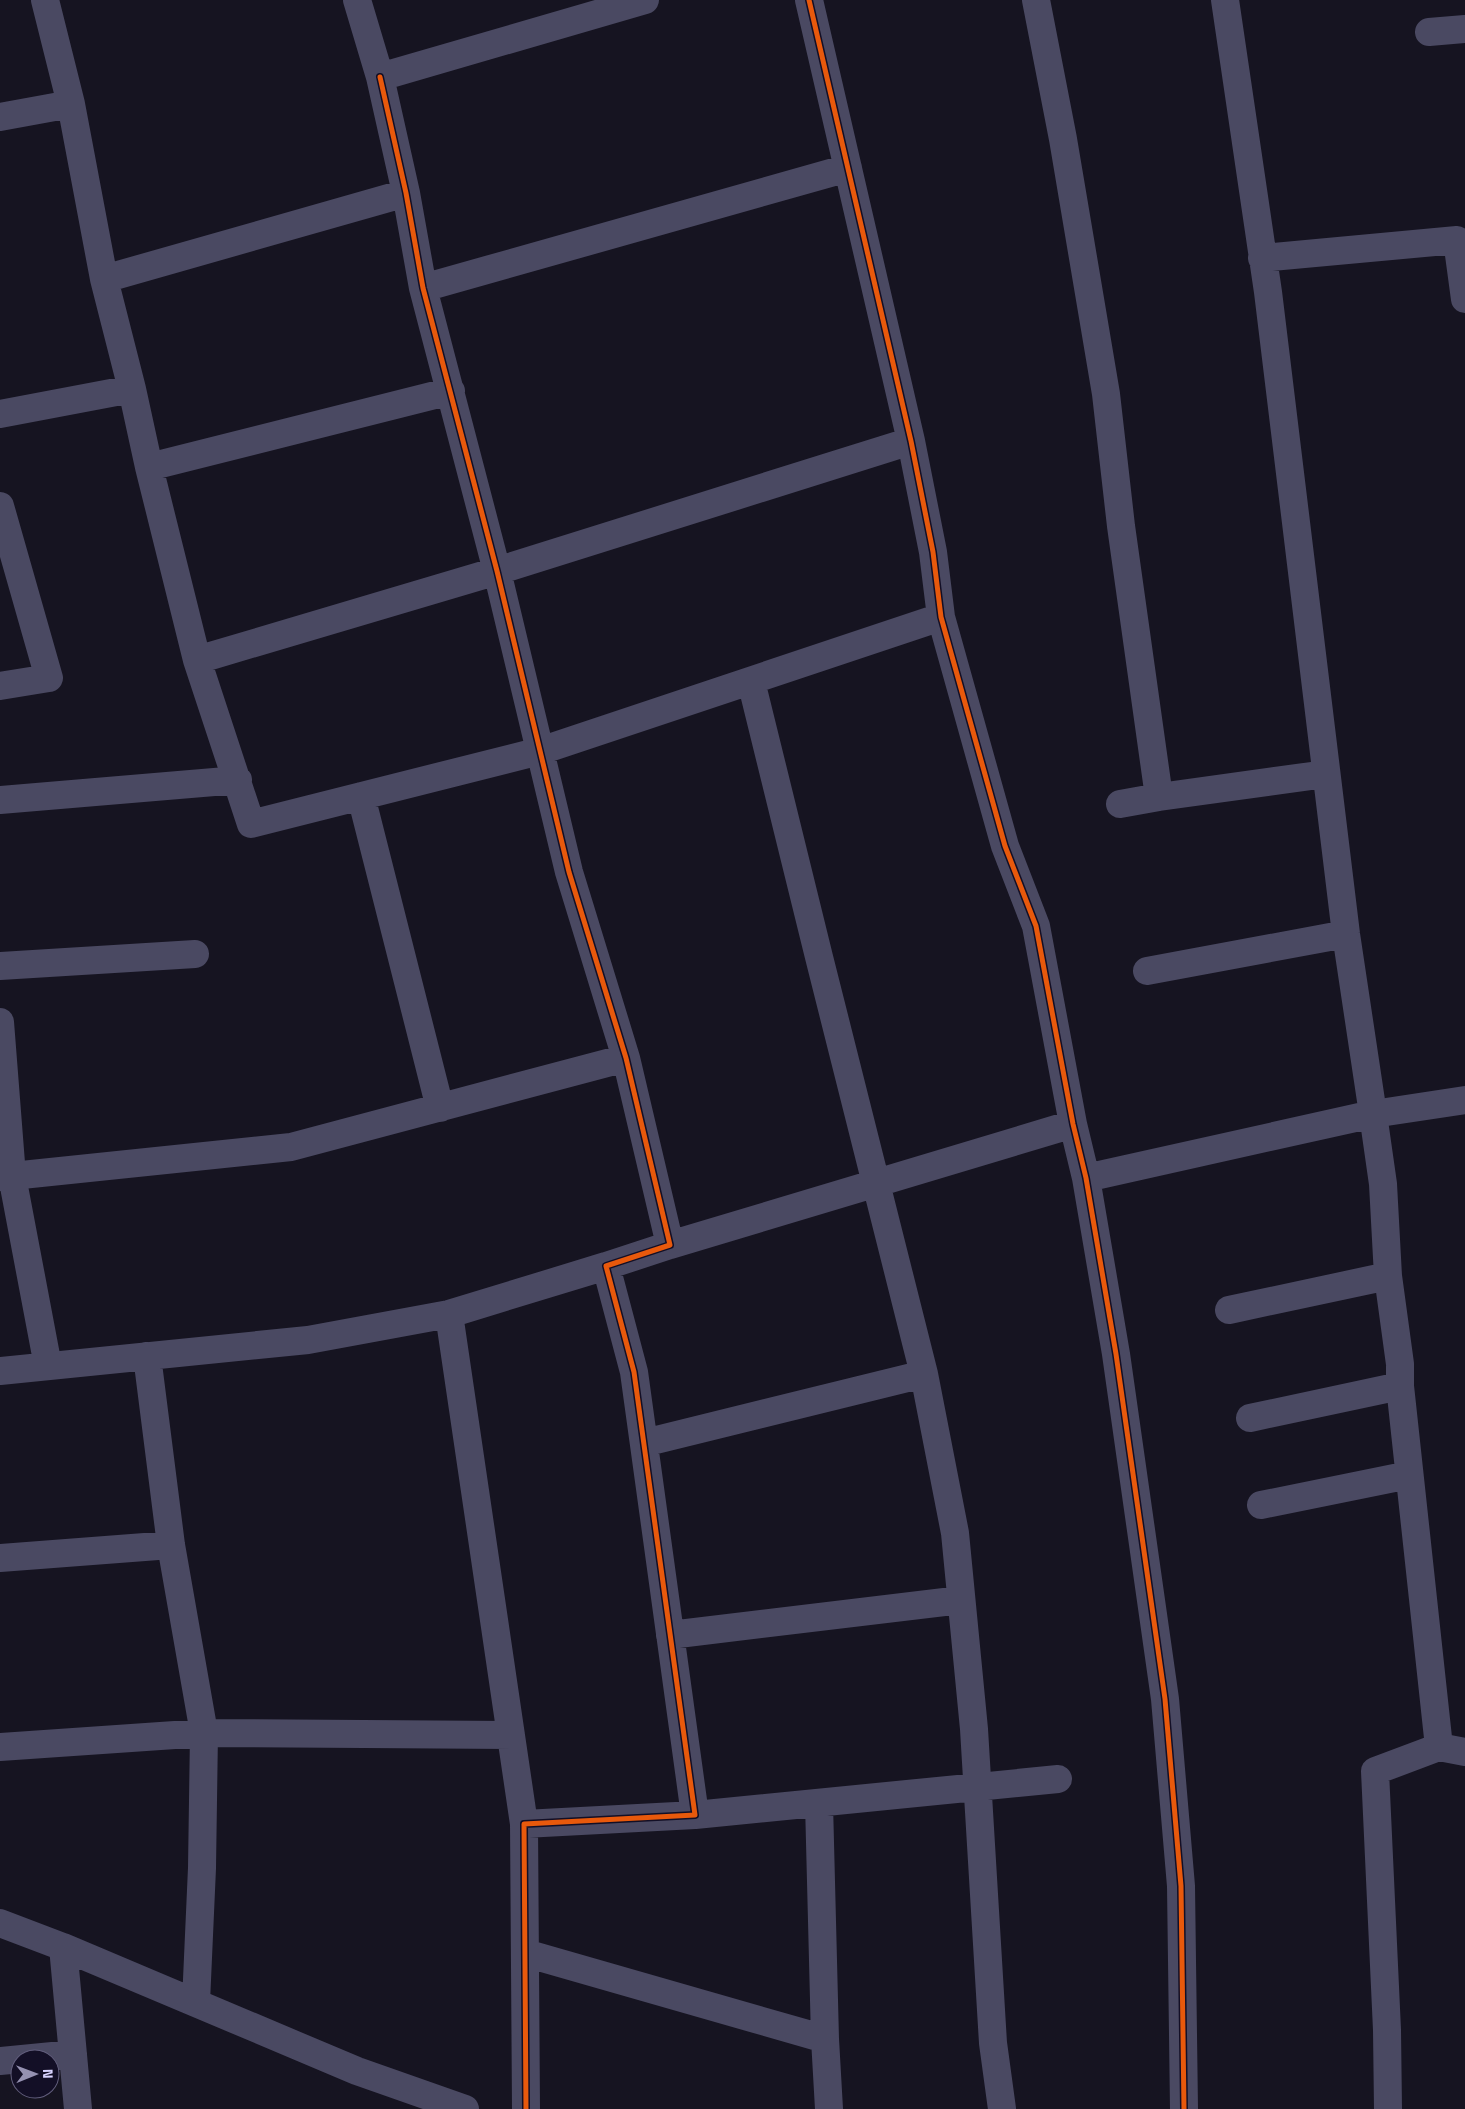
<svg xmlns="http://www.w3.org/2000/svg" width="1465" height="2109" viewBox="0 0 1465 2109" font-family="'Titillium Web',sans-serif">
<style>
.lines{fill:none;stroke-linecap:round;stroke-linejoin:round}
.minor{stroke:#4a4962;stroke-width:28}
.cycleway-casing{stroke:#130f26;stroke-width:8}
.cycleway{stroke:#e8590c;stroke-width:5}
</style>
<rect width="100%" height="100%" fill="#161421"/>
<g class="lines">
<path class="minor" d="M357,0L380,77L645,0
M809,0L911,441L933,552L941,617L1005,846L1036,926L1073,1124L1086,1178L1116,1354L1165,1699L1181,1886L1184,2109
M1036,0L1063,139L1106,394L1121,526L1159,797L1120,804
M1429,32L1465,29
M380,77L406,193L423,288L497,571L569,872L626,1058L670,1245L606,1266L634,1372L695,1815L524,1824L526,2109
M0,117L71,104L45,0
M1262,258L1457,240L1465,299
M104,279L406,193
M423,288L848,168
M132,389L149,467
M451,391L149,467L197,660L497,571L911,441
M0,414L132,389L104,279L71,104
M0,506L49,678L0,686
M197,660L251,824L540,751L941,617
M751,681L819,957L924,1374L955,1533L974,1729L993,2043L1002,2109
M361,796L440,1108
M1159,797L1326,774
M0,800L238,780
M0,966L195,954
M1147,971L1346,934
M0,1022L12,1176L291,1147L626,1058
M1465,1100L1373,1114L1383,1184L1388,1276L1400,1364V1386L1439,1747L1465,1752
M0,1177L12,1176L48,1366
M1086,1178L1373,1114L1346,934L1268,292L1225,0
M670,1245L1073,1124
M1229,1310L1388,1276
M449,1314L524,1824
M147,1356L171,1545L204,1733L511,1735
M0,1371L308,1340L449,1314L606,1266
M1250,1418L1400,1386
M644,1443L924,1374
M1261,1505L1409,1475
M0,1558L171,1545
M670,1635L961,1600
M0,1747L204,1733L202,1868L196,2002
M695,1815L1058,1779
M0,1923L63,1947L357,2071L465,2109
M63,1947L78,2109
M525,1953L825,2039L819,1803
M825,2039L829,2109
M0,2061L73,2054
M1388,2109L1387,2030L1375,1771L1439,1747"/>
<g class="cycleway-casing">
<path id="cycleway" d="M809,0L911,441L933,552L941,617L1005,846L1036,926L1073,1124L1086,1178L1116,1354L1165,1699L1181,1886L1184,2109
M380,77L406,193L423,288L497,571L569,872L626,1058L670,1245L606,1266L634,1372L695,1815L524,1824L526,2109"/>
</g>
<use href="#cycleway" class="cycleway"/>
</g>
<g transform="translate(35 2074) rotate(89)"><circle r="24" fill="#130f26" stroke="#625e7d"/>
<path d="M0-4L9 19L0 12L-9 19Z" fill="#9591b1"/>
<text y="-8" font-size="14" font-weight="bold" text-anchor="middle" fill="#d9d4ff">N</text>
</g>
</svg>
